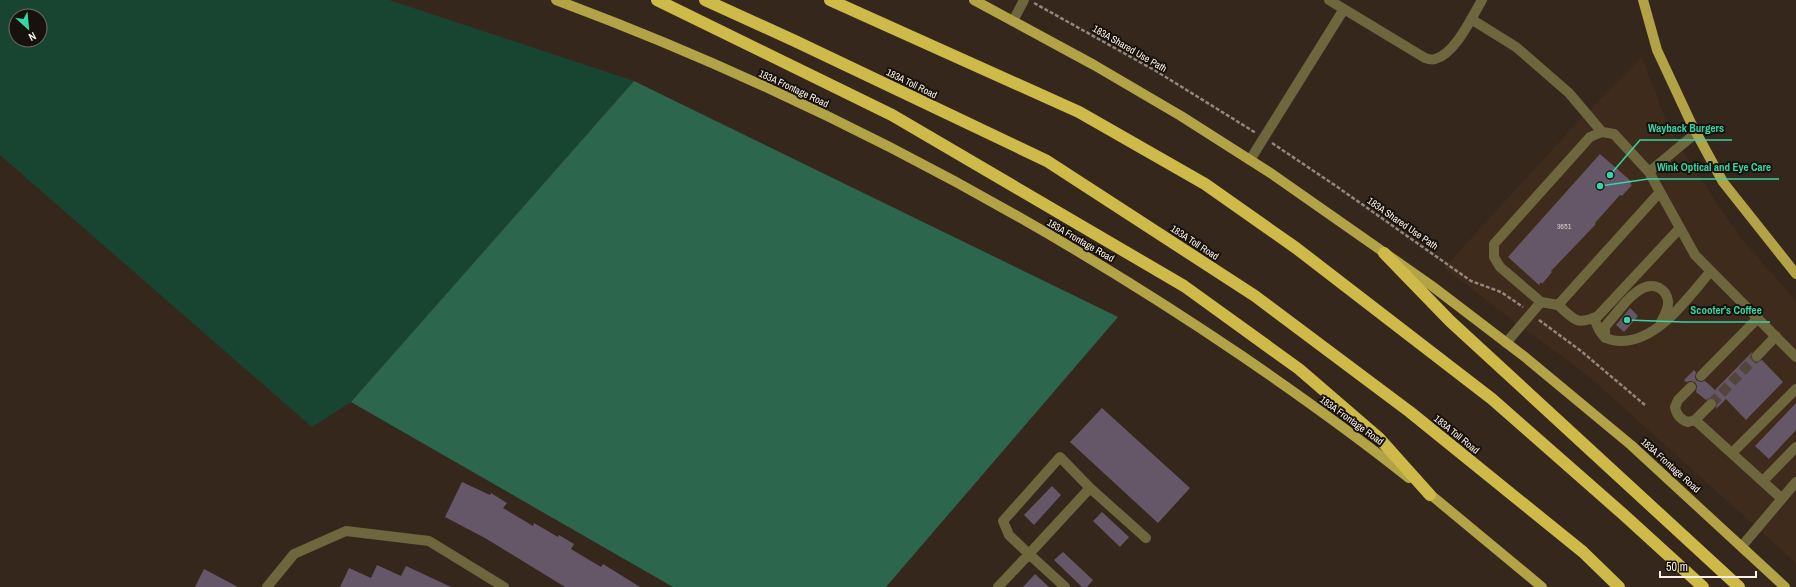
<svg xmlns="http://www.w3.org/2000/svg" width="1796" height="587" viewBox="0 0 1796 587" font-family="'Archivo Narrow',sans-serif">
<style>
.built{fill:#3f2b1b}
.green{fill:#184532;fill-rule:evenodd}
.forest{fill:#2c664d}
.building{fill:#655767}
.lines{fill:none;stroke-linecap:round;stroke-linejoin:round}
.minor-tunnel{stroke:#54453b;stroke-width:10;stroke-dasharray:10 5;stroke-linecap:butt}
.path{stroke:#93867d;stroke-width:2.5;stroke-dasharray:4 2;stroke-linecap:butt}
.minor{stroke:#6e673e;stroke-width:10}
.major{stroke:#b2a347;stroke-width:10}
.highway{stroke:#cdba48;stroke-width:12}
.labels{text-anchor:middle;stroke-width:4;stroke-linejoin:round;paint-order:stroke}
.number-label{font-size:8px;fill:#d6cac8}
.street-label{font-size:10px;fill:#fbf0e9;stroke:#18120d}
.leader{fill:none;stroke:#37d4a6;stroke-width:1.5}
.callout-dot{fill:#37d4a6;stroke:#18120d;stroke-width:1.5}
.callout-label{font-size:11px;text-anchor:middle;font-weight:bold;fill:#37d4a6;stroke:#18120d;stroke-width:4;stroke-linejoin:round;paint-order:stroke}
</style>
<rect width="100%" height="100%" fill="#36271c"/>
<path class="built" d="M1642,57L1670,131L1718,205L1740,237L1796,301V563L1594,381L1569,361L1521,327L1444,268L1573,127Z"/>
<path class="green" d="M0,0H389L634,81L351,402L312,427L0,155ZM16,16H40V40H16Z"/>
<path class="forest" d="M634,81L1118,317L886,587H673L351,402Z"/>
<path class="building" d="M1600,154L1632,182L1630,184L1632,185L1622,196L1620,195L1595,223L1596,224L1551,271L1552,272L1542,284L1541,282L1539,285L1508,257Z
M1630,308L1638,316L1624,332L1616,325Z
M1752,352L1751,357L1752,360L1756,362L1762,360L1783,382L1746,420L1726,399L1716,409L1717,403L1715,399L1710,398L1706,400L1696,392L1697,386L1695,382L1690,381L1686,382L1684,380L1694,370L1696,372L1695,377L1696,380L1700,382L1705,381L1715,390Z
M1796,403V430L1769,459L1755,446Z
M1102,408L1190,488L1158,523L1070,442Z
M462,482L490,495L491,493L507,503L503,508L533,526L534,523L558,537L559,535L574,544L571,549L601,567L603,564L640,587H565L485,538L445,517Z
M1052,486L1061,495L1034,525L1024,515Z
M1102,512L1129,537L1120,547L1093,521Z
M1063,552L1093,580L1087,587H1082L1054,560Z
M377,565L401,576L406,566L451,587H340L349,568L371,578Z
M204,569L238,587H195Z
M1035,574L1049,587H1023Z"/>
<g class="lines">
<path class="minor-tunnel" d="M1711,404L1757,356"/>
<path class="path" d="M1034,3L1156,71L1256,133
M1272,143L1336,186L1471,281L1501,292L1523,307
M1539,320L1581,351L1645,405"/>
<path class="minor" d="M1329,0L1425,58C1428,59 1432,60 1435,59C1455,54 1472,17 1482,0
M1471,19L1516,47L1569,93L1602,132
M1013,21L1024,0
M1250,160L1344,9
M1649,172L1696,133
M1541,302L1558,305L1660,192
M1558,305C1574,319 1576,326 1598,316L1680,228
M1594,318C1600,334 1603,341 1621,341C1659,341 1688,297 1711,271
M1605,338V327L1608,323C1619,311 1629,295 1643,288C1654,283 1666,288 1668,301C1669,308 1664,316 1661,322
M1506,343L1541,302L1500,267L1494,257V244L1590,137L1602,132L1614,134L1649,172L1695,255L1796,357
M1757,356L1776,336
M1701,376L1758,318
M1691,387L1678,400L1675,407C1676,414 1681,420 1688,422L1695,420L1711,404
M1695,420L1781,498
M1732,453L1796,389
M1763,481L1796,447
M1090,488L1060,457L1003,521L1009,535L1029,554L1090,488L1146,538
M1742,546L1796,482
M267,587L294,554L346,531L429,541L504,587
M998,587L1029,554L1065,587"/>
<path class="major" d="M556,0C798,90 1028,211 1242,356C1299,395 1355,435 1409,478
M974,0L1094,65L1181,116L1272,174L1432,286L1525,357L1631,445L1785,587
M1643,0L1657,50L1692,125L1723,182L1796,274
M1425,490L1542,587"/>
<path class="highway" d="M657,0L892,115L1184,286L1299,369L1379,438L1430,495
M705,0L795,41L1047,161L1255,296L1410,412L1583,552L1619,587
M830,0L1079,112L1205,184L1296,248L1492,399L1624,515L1703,587
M1384,253L1450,321L1739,587"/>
</g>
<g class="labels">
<g class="number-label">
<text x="1564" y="229">3651</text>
</g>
<g class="street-label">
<text transform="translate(1130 48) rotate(30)" y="4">183A Shared Use Path</text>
<text transform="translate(912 83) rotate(26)" y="4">183A Toll Road</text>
<text transform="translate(794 88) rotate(25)" y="4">183A Frontage Road</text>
<text transform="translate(1403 223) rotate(35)" y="4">183A Shared Use Path</text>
<text transform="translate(1081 240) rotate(30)" y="4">183A Frontage Road</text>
<text transform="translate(1195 242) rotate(33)" y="4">183A Toll Road</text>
<text transform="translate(1352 420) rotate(36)" y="4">183A Frontage Road</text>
<text transform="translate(1457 434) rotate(39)" y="4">183A Toll Road</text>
<text transform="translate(1671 465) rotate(42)" y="4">183A Frontage Road</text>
</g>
</g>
<path class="leader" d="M1610 175L1640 140H1732M1600 186L1648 179H1779M1627 320L1683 322H1770"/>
<g class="callout-dot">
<circle cx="1610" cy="175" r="4"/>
<circle cx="1600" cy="186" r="4"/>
<circle cx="1627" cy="320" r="4"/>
</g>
<g class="callout-label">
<text x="1686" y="132">Wayback Burgers</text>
<text x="1714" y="171">Wink Optical and Eye Care</text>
<text x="1726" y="314">Scooter's Coffee</text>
</g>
<g transform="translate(28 28) rotate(153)"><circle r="19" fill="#18120d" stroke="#736b65"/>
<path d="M0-3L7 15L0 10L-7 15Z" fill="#37d4a6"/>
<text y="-6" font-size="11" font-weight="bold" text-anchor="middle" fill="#fbf0e9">N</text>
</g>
<path d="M1660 571v6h96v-6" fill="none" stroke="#fbf0e9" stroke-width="2"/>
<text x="1666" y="571" font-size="12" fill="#fbf0e9" stroke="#18120d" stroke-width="3" paint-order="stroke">50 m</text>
</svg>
